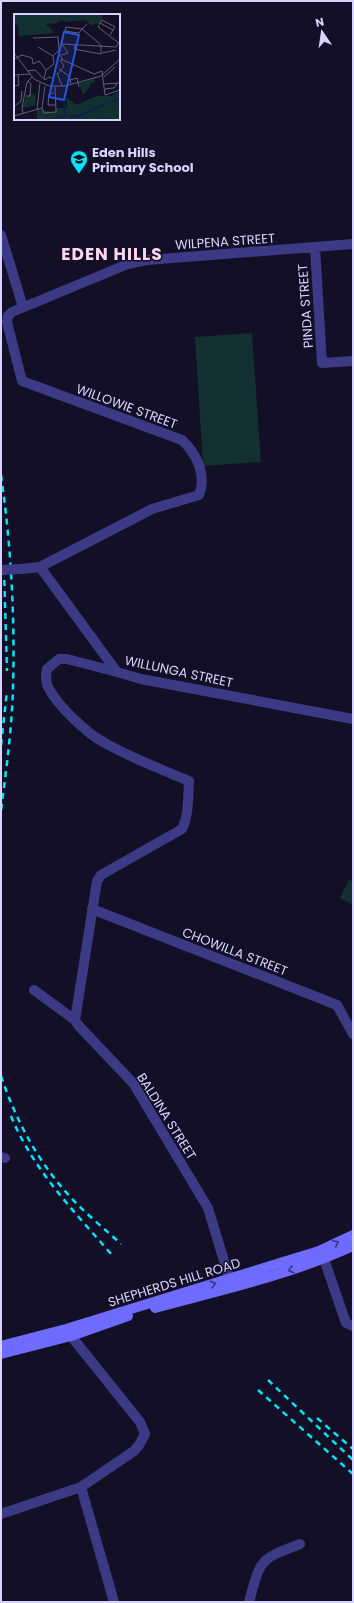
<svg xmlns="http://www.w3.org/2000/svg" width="354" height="1603" viewBox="0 0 354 1603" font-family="Poppins,sans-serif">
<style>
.park{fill:#12302f}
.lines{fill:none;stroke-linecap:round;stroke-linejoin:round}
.minor{stroke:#3d3a85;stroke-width:10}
.secondary{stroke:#6f6bff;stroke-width:10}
.rail{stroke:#00e5ff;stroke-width:2.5;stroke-dasharray:6 5;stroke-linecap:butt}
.minor-bridge{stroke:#3d3a85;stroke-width:10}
.oneway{stroke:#38347d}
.labels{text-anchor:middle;stroke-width:3;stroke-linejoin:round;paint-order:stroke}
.poi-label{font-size:13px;font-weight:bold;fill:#d9d4ff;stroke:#130f26;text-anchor:start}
.street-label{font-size:13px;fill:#d9d4ff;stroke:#130f26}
.district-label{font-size:17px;font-weight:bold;letter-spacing:1px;fill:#ffd6f0;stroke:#130f26}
.inset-river{fill:none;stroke:#0c2248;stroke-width:2}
.inset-road{fill:none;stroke:#625e7d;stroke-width:1}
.view{fill:#2655da;fill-opacity:0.15;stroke:#2655da;stroke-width:2}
.inset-edge{fill:none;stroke:#d9d4ff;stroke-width:2}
</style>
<rect width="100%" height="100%" fill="#130f26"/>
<path class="park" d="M252,333L261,462L203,466L195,337Z
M349,880L353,881V905L340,898Z"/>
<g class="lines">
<path class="minor" d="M1,235L23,307
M315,247L322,363L353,361
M40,567L152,509L199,495C207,476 197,454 182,440L22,381L7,322L8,316L12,312L128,264L147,260L353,244
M21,569L40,567L117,672L141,679L353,719
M92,909L337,1005L353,1034
M34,990L75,1020L78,1025L133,1083L208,1208L232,1287
M75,1020L97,881L101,875L182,829C189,815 188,796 189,781C161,769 131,758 105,743C86,733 58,706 48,687C45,681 46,675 47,669L59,659H67L117,672
M1,1157L5,1158
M324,1259L346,1323L353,1326
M71,1336L140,1422L145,1434L139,1445L134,1451L81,1487L114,1602
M1,1514L81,1487
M249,1602C261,1559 258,1560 300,1544"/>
<path class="secondary" d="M155,1308C221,1290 290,1275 353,1246
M1,1346L66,1329L319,1251L353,1235
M1,1354L71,1336L128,1316"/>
<path class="rail" d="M1,475C11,545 15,617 13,687C12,729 6,770 1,811
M4,569L7,671
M1,745L7,691
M1,1076C17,1124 42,1169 78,1205C91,1218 107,1231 121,1244
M11,1116C33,1170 74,1211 111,1254
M268,1380L353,1460
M258,1390L353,1474
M317,1418L353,1449"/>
<path class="minor-bridge" d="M1,570L21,569"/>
</g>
<defs><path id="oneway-chevron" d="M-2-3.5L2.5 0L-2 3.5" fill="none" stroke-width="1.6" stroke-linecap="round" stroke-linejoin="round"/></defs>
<g class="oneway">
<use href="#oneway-chevron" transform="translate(336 1243) rotate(-25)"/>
<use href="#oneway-chevron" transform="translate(291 1270) rotate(162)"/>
<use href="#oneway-chevron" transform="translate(213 1284) rotate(-16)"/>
</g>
<defs>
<g id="school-pin" transform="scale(0.9)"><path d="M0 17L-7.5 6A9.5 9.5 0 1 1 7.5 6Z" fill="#00e5ff" stroke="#130f26"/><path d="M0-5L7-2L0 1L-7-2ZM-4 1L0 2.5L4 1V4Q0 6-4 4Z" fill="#111"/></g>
</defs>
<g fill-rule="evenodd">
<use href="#school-pin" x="79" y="159"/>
</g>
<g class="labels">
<g class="poi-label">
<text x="92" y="157">Eden Hills<tspan x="92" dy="15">Primary School</tspan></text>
</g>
<g class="street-label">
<text transform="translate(225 241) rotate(-4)" y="5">WILPENA STREET</text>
<text transform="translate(305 306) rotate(-94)" y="5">PINDA STREET</text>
<text transform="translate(127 406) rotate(20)" y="5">WILLOWIE STREET</text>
<text transform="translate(179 671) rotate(12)" y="5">WILLUNGA STREET</text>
<text transform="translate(235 951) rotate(21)" y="5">CHOWILLA STREET</text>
<text transform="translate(167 1116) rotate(58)" y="5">BALDINA STREET</text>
<text transform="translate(174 1282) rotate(-17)" y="5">SHEPHERDS HILL ROAD</text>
</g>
<g class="district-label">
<text x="112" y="260">EDEN HILLS</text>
</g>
</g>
<g transform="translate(14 14)">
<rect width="106" height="106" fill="#130f26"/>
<path d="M106,77V88L91,106H23V95L42,99V94H53L52,83L63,91L83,82H97Z" fill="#12302f"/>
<path d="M0,0H86L89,3L85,10L82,9L78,12L71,6L53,8L47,6L44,9L32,10L41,19L5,22L4,11H0ZM80,65L81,68L76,70V73L69,81L65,69ZM106,78V104L54,106L53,84L57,89L65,91L79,83H96ZM17,79L22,80L21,92L8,94L12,83Z" fill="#12302f"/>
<path class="inset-river" d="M64,102L106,84M54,103L64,102L66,106M37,106L51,102L50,89"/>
<path class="inset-road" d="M86,9L99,16M73,10L68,15L65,19H64L51,17L52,13L68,15L86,30V31M96,21L101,13L88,6L84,13L106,30M19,24L44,23L45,36L39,42L40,50L32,56L30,65M61,31L60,35L87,40V31M24,33L39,42M0,39L20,65L35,72H51L87,62L106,45M88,39L102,36M46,41L49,46L80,60M47,41L54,39L48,30L102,33L106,27M0,45L8,41L18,44L19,50L25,47L32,56M45,55L55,62L57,70M13,57L21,56L31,66L35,63L40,65M43,59L48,72M44,60L50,52L46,46H49M80,60L88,57L91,81L106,76M0,61L16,60M90,63L101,53M56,66L63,64L65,73M90,70L106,69M0,72L5,71L4,61M91,75L100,74L103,69M40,79L35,80L34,91H41M12,82H16L17,70L14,67M0,93L7,87L8,77M28,94L30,99L42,98L41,73M28,94L31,72M23,95L26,69M9,99L8,94L13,68L18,63M0,102L28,94M91,106L106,105"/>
<path class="view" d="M50,18L65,21L50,86L35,83Z"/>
<rect width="106" height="106" class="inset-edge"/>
</g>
<rect width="354" height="1603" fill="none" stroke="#d9d4ff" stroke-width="4"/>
<g transform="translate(322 32) rotate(347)" stroke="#130f26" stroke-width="3" paint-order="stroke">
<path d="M0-3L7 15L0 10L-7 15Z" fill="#d9d4ff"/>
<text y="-6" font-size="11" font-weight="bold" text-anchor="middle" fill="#d9d4ff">N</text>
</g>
</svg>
